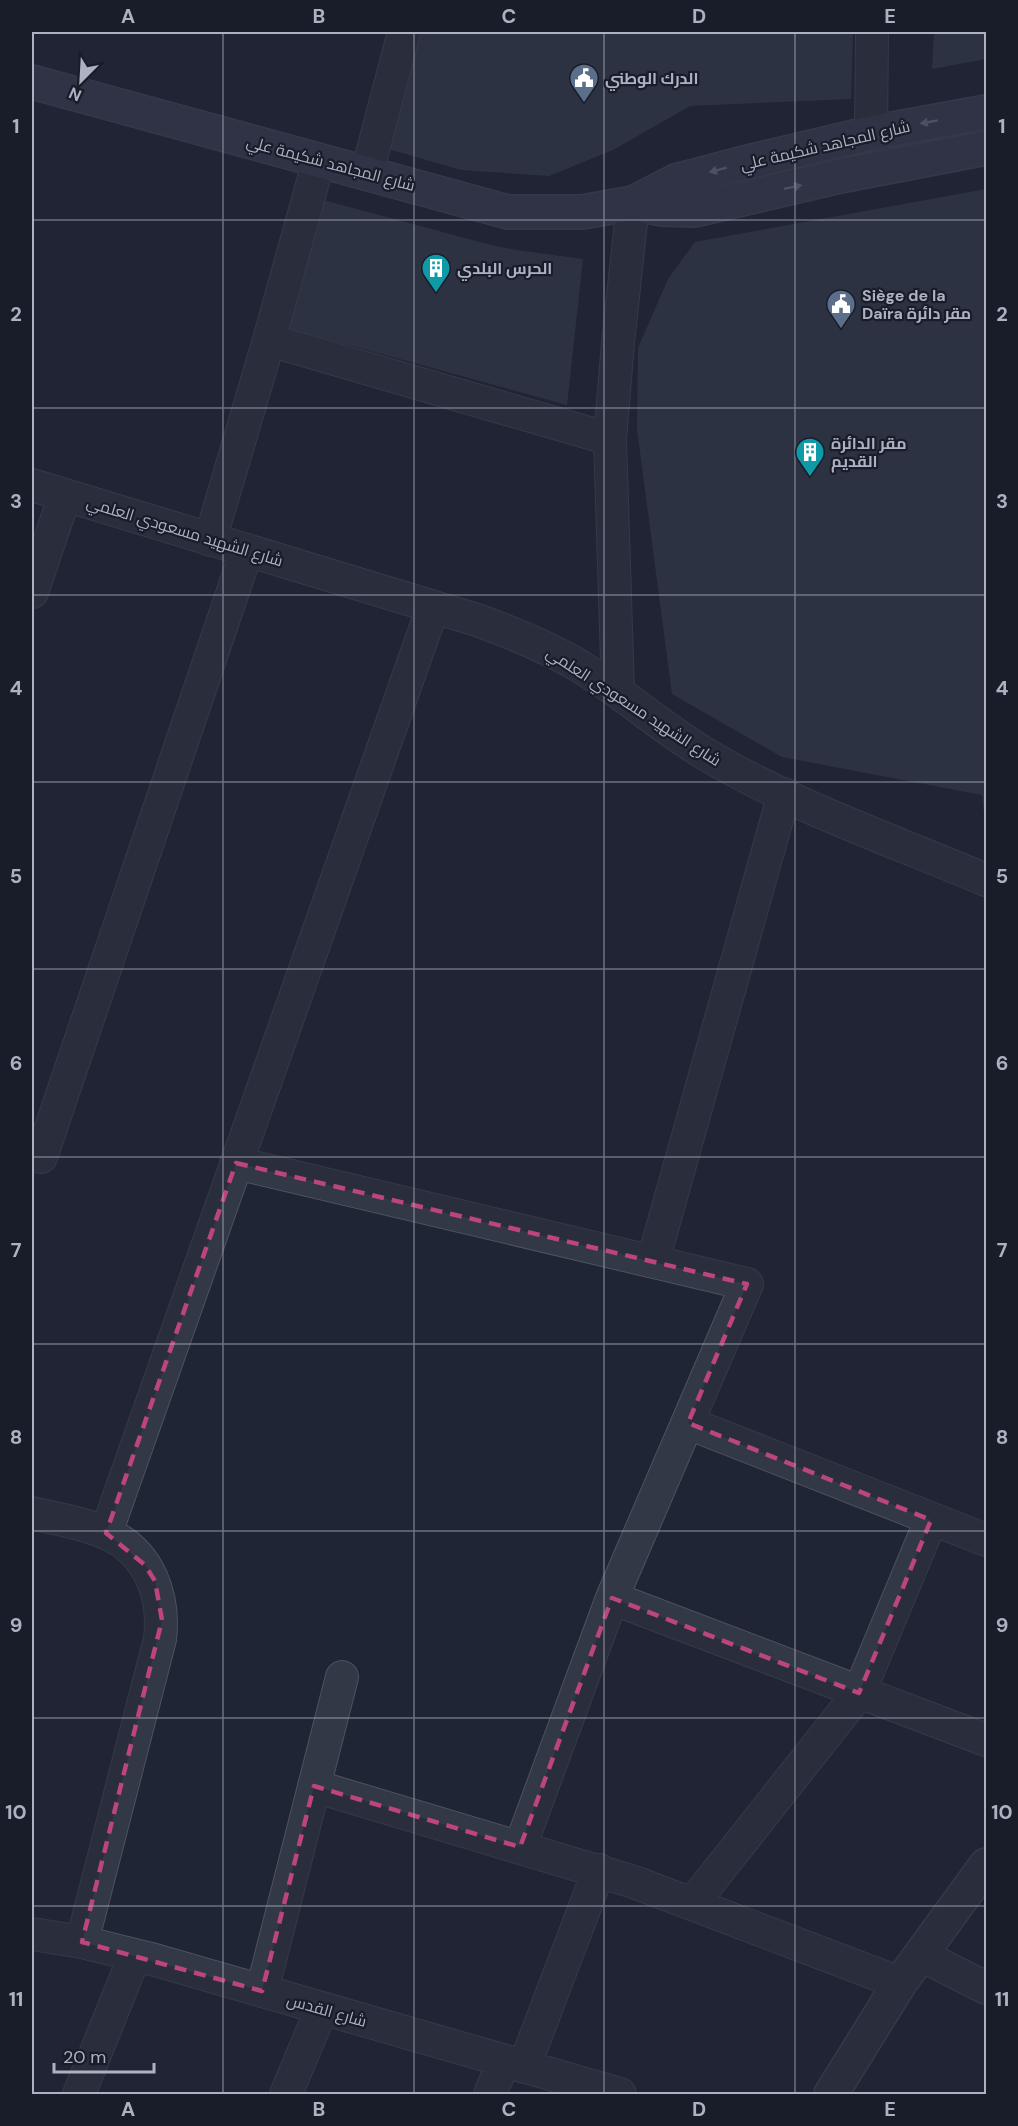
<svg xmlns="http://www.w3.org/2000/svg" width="1018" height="2126" viewBox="0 0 1018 2126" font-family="'DM Sans',Cairo,sans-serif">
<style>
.building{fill:#3c4356}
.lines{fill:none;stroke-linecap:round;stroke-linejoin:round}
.minor-casing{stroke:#4d5261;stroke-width:34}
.tertiary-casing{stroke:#4d5261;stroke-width:36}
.secondary-casing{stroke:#4d5261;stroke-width:36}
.minor{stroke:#333846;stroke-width:32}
.tertiary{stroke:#333846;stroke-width:33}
.secondary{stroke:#414659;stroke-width:33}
.oneway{fill:#828799}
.marked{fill:none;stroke:#bc467a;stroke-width:4.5;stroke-dasharray:12 8;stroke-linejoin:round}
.grid{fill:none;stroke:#adb2c3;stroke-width:1.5;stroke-opacity:0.55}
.labels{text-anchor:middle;stroke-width:4.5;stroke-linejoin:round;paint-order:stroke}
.poi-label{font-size:16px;font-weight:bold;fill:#adb2c3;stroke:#191d2a;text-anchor:start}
.street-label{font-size:16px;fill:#adb2c3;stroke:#191d2a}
.neatline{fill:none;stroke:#adb2c3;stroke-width:2}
.grid-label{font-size:20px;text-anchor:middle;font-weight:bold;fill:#adb2c3}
</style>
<rect width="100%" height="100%" fill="#202535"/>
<path class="building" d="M417,32H853L851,99L690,106L613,150L549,176L461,170L385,148Z
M934,32H986V59L932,69Z
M986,189V822H985L982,795L782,757L672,694L637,429L638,348L668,279L695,242Z
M323,200L491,245L516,250L583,259L567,405L283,327Z"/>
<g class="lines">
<g class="minor-casing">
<path id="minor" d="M871,133L872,32
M367,173L404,32
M269,340L610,439
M32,485L477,620C513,633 548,647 581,667C623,693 661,727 704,753C790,805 894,841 986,880
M210,540L269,340L319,160
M32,592L65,495
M618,692L610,439L618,343L633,203
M41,1157L247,550
M236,1163L747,1284L612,1598L520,1847
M653,1261L784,794
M688,1423L986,1540
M32,1513C56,1519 85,1523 108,1534C150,1553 165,1597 160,1639L82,1942
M106,1533L433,607
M612,1598L986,1740
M314,1786L634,1882L900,1983
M692,1904L859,1693L931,1520
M32,1934L82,1942L155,1960L620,2094
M921,1955L986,1988
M262,1991L342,1677
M524,2067L599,1870
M79,2094L135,1955
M286,2094L322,2008
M490,2094L504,2061"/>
</g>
<g class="tertiary-casing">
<path id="tertiary" d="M831,2094L900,1983L986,1865"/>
</g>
<g class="secondary-casing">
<path id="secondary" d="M32,82L508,212H582L633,203L676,181L752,161L871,133L986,112
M633,203L661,209L695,210L840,176L986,148"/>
</g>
<use href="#minor" class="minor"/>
<use href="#tertiary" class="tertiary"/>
<use href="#secondary" class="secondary"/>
</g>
<defs><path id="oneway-solid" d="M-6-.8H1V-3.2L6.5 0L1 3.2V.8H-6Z" transform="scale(1.5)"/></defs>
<g class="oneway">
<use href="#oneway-solid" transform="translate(929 122) rotate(170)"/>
<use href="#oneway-solid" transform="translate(718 170) rotate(165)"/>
<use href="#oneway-solid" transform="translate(793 187) rotate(-12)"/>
</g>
<path d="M0 0H1018V2126H0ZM236,1163L747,1284L688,1423L931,1520L859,1693L612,1598L520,1847L314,1786L262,1991L82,1942L162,1620L155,1581L145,1565L106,1533Z" fill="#202535" fill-opacity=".55" fill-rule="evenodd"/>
<path class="marked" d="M236,1163L747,1284L688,1423L931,1520L859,1693L612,1598L520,1847L314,1786L262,1991L82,1942L162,1620L155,1581L145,1565L106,1533Z"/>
<path class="grid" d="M223,32V2094M414,32V2094M604,32V2094M795,32V2094M32,220H986M32,408H986M32,595H986M32,782H986M32,969H986M32,1157H986M32,1344H986M32,1531H986M32,1718H986M32,1906H986"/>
<defs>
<g id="civic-pin" transform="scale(1.5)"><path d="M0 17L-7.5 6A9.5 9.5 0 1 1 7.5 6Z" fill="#5c6f8a" stroke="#191d2a"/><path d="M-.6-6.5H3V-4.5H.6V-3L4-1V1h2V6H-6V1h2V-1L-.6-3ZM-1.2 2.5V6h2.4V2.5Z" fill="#fff"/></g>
<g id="building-pin" transform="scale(1.5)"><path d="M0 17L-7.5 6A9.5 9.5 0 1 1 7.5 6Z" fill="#0f9aa8" stroke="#191d2a"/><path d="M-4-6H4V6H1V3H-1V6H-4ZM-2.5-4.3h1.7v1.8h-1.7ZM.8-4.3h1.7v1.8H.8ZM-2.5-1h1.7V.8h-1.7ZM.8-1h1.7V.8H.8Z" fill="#fff"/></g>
</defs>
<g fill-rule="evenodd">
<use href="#civic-pin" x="584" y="78"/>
<use href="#building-pin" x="436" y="268"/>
<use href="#civic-pin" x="841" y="304"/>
<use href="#building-pin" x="810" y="452"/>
</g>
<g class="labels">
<g class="poi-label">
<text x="605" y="84">الدرك الوطني</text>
<text x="457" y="274">الحرس البلدي</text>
<text x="862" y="301">Siège de la<tspan x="862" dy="18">Daïra مقر دائرة</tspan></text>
<text x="831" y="449">مقر الدائرة<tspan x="831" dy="18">القديم</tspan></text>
</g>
<g class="street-label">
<text transform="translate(825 145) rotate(-13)" y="6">شارع المجاهد شكيمة علي</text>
<text transform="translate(331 163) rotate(15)" y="6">شارع المجاهد شكيمة علي</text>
<text transform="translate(185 531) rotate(17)" y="6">شارع الشهيد مسعودي العلمي</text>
<text transform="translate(634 706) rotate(33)" y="6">شارع الشهيد مسعودي العلمي</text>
<text transform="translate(327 2010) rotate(16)" y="6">شارع القدس</text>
</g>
</g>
<rect width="1018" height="2126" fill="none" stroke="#191d2a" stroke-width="66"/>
<g transform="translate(81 81) rotate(204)" stroke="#191d2a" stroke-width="4.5" paint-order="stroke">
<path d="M0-4.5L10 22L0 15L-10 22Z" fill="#adb2c3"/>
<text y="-9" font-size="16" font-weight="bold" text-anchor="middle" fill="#adb2c3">N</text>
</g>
<path d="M54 2063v9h100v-9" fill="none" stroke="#adb2c3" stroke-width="3"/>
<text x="63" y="2063" font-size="18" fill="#adb2c3" stroke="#191d2a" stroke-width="4.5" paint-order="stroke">20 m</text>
<rect x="33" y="33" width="952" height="2060" class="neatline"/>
<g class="grid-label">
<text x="128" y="23">A</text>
<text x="319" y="23">B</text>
<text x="509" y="23">C</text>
<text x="699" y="23">D</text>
<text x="890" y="23">E</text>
<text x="16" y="133">1</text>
<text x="1002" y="133">1</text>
<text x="16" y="321">2</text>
<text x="1002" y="321">2</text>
<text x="16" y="508">3</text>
<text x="1002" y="508">3</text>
<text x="16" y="695">4</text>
<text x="1002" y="695">4</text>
<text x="16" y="883">5</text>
<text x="1002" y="883">5</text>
<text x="16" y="1070">6</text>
<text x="1002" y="1070">6</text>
<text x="16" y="1257">7</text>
<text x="1002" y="1257">7</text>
<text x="16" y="1444">8</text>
<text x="1002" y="1444">8</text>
<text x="16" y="1632">9</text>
<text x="1002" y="1632">9</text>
<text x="16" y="1819">10</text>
<text x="1002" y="1819">10</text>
<text x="16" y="2006">11</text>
<text x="1002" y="2006">11</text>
<text x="128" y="2116">A</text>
<text x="319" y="2116">B</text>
<text x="509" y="2116">C</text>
<text x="699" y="2116">D</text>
<text x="890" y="2116">E</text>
</g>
</svg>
